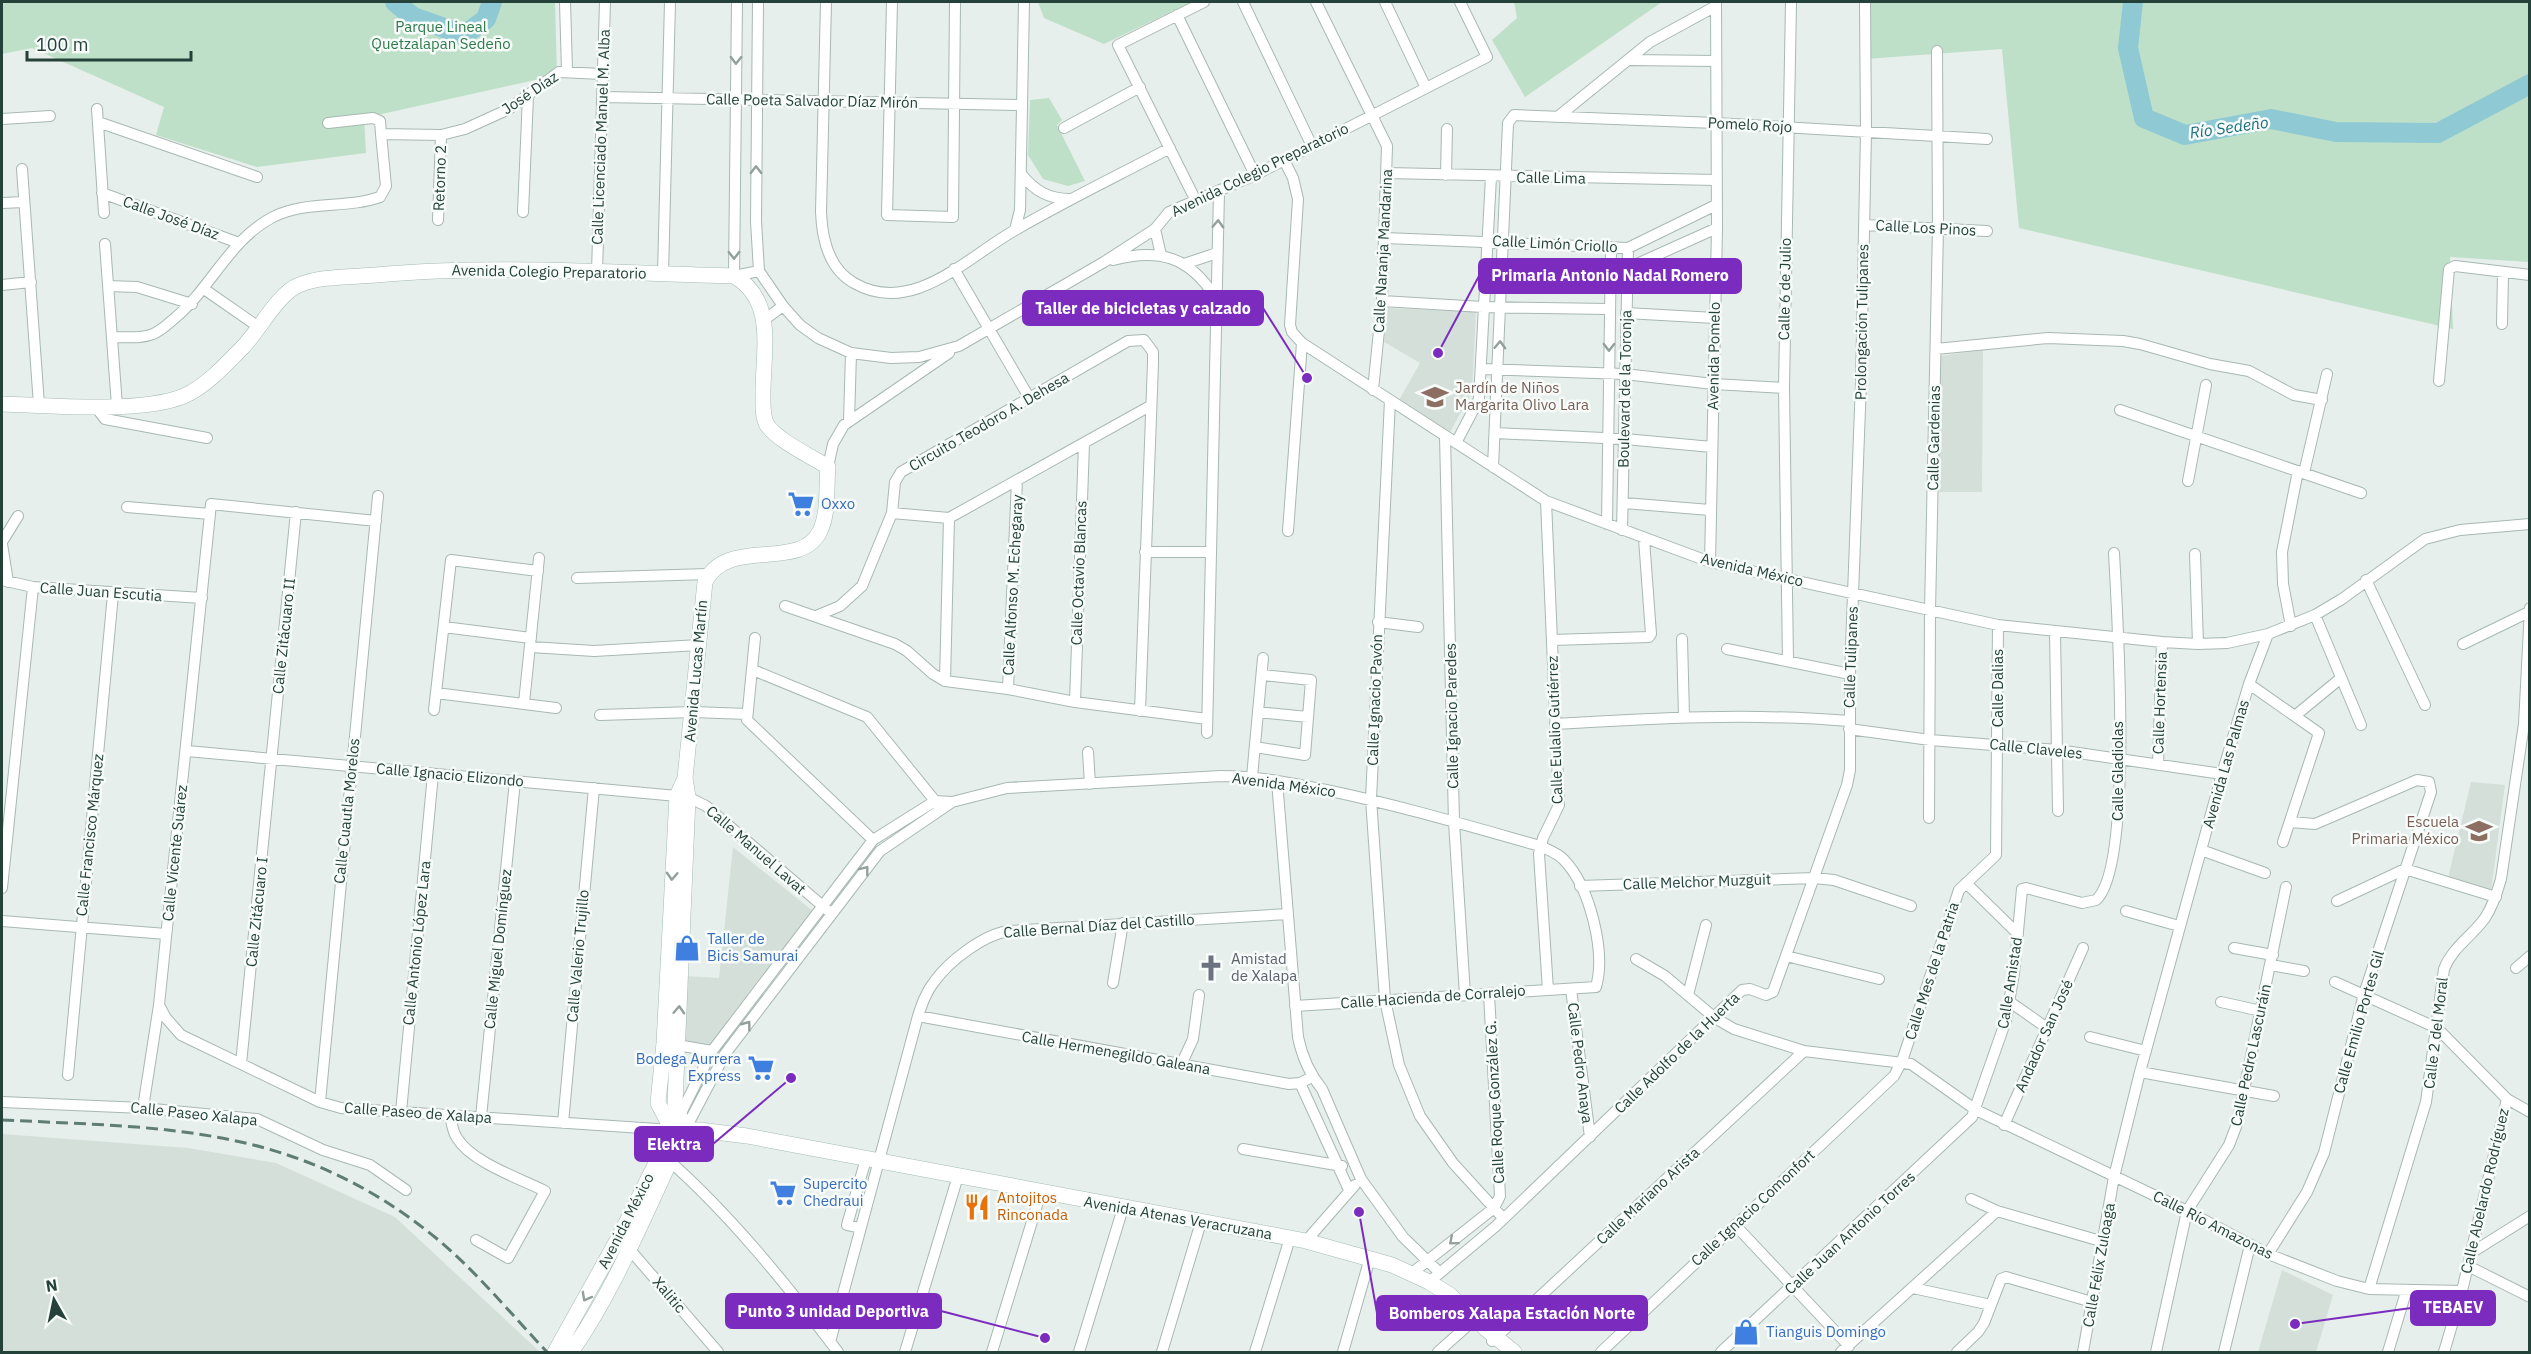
<svg xmlns="http://www.w3.org/2000/svg" width="2531" height="1354" viewBox="0 0 2531 1354" font-family="'IBM Plex Sans',sans-serif">
<style>
.built{fill:#d4dfda}
.green{fill:#bfe0c8}
.lines{fill:none;stroke-linecap:round;stroke-linejoin:round}
.river{stroke:#8ec9d4;stroke-width:20}
.street-casing{stroke:#a8b8b2;stroke-width:12}
.secondary-casing{stroke:#a4bbb3;stroke-width:16}
.street{stroke:#fff;stroke-width:10}
.secondary{stroke:#fff;stroke-width:15}
.rail{stroke:#5f7d75;stroke-width:3;stroke-dasharray:12 6;stroke-linecap:butt}
.oneway{stroke:#92a09c}
.labels{text-anchor:middle;stroke-width:5;stroke-linejoin:round;paint-order:stroke}
.park-label{font-size:15px;fill:#2d7a4b;stroke:#f7fbf9}
.street-label{font-size:15px;fill:#24423a;stroke:#f7fbf9}
.education-label{font-size:15px;fill:#785e54;stroke:#f7fbf9;text-anchor:start}
.shop-label{font-size:15px;fill:#366cbe;stroke:#f7fbf9;text-anchor:start}
.worship-label{font-size:15px;fill:#5b616d;stroke:#f7fbf9;text-anchor:start}
.food-label{font-size:15px;fill:#c56008;stroke:#f7fbf9;text-anchor:start}
.water-label{font-size:16px;font-style:italic;fill:#1c6f80;stroke:#f7fbf9}
.leader{fill:none;stroke:#7b2cbf;stroke-width:2}
.callout-dot{fill:#7b2cbf;stroke:#f7fbf9;stroke-width:2}
.callout{fill:#7b2cbf;stroke:#7b2cbf;stroke-width:2}
.callout-label{font-size:16px;text-anchor:middle;font-weight:bold;fill:#fff}
</style>
<rect width="100%" height="100%" fill="#e6efeb"/>
<path class="built" d="M1388,308L1476,312L1472,392L1449,434L1398,402L1420,363L1384,342Z
M1983,350L1982,492H1938L1941,356Z
M2471,782L2505,785L2491,891L2448,878Z
M733,847L814,912L711,1045L681,1041L684,976L719,978Z
M2,1134L188,1148L276,1163L395,1217L539,1351L537,1352H2Z
M2282,1270L2333,1295L2316,1352H2258Z"/>
<path class="green" d="M2,2H555L557,75L364,118L366,153L257,167L156,135L164,107L32,48L2,54Z
M1038,2H1191L1104,44L1044,18Z
M1514,2H1662L1525,97L1492,40L1517,18Z
M1864,2H2529V262L2450,257L2453,329L2019,228L2002,49L1866,59Z
M1049,98L1062,120L1057,125L1085,181L1068,186L1043,179L1028,155L1030,100Z"/>
<g class="lines">
<path class="river" d="M395,2L413,17L464,35L486,19L492,2
M2133,2L2128,48L2144,118L2185,135L2271,119L2336,132L2438,133L2530,84"/>
<g class="street-casing">
<path id="street" d="M565,2L567,71
M737,2L734,276L759,271
M758,2L756,221L759,271L783,306L800,325L818,338L851,353L891,358L919,357L959,346L1104,262L1155,229L1169,212L1255,175L1487,57L1460,2
M826,2L821,212C822,239 829,269 854,283C913,317 968,256 1017,229C1067,200 1119,175 1170,148
M892,2L887,215L953,217L955,2
M1243,2L1312,146
M1316,2L1387,146L1382,301L1373,390
M1385,2L1426,88
M1177,15L1255,175
M1630,60L1716,61
M603,97L1021,105
M97,109L104,213
M1560,115L1650,42L1716,6
M2,119L50,116
M98,122L257,177
M328,123L373,118L380,121L381,134
M1064,128L1140,87
M1284,160L1293,178L1298,199L1290,325L1292,332L1302,343L1546,501L1710,562L1998,625L2162,642L2198,644L2227,643L2268,634L2315,615L2342,599L2425,539L2460,530L2530,524
M22,169L39,405
M1387,173L1716,180
M1022,175C1035,191 1049,199 1070,199
M1446,175L1447,129
M102,193L239,243
M1196,201L1118,45L1204,2
M2,203L24,202
M523,212L528,96
M438,220L441,135
M1864,225L1987,231
M1155,229L1161,255
M1015,230L1020,210L1024,2
M1385,238L1628,248L1716,205
M105,244L117,406
M1113,260C1158,248 1189,256 1215,297
M1184,264L1217,253
M1628,268L1717,228
M954,269L1030,399
M597,272L605,2
M663,274L670,2
M2,285L31,282
M108,286L137,287L192,304
M204,289L260,328
M1382,301L1483,307L1609,309
M1626,313L1715,318
M764,320L783,306
M2502,324L2503,272
M112,337C124,337 141,339 153,334C161,331 168,324 175,318C211,288 230,239 273,217C307,200 346,209 380,197L386,186L381,134L441,135L465,129L509,109L559,72L603,74
M1936,349L2048,338L2123,341L2140,344L2210,364L2249,371L2294,395L2322,400
M1481,369L1624,374L1714,384L1784,388
M2439,381L2449,269L2455,266L2530,275
M1390,400L1371,799L1385,1000L1399,1065L1420,1116L1453,1163L1503,1218
M95,406L105,419L207,438
M2120,410L2361,493
M849,421L851,353
M1495,433L1625,439L1712,447
M1445,436L1454,822L1465,995
M1456,443L1479,399L1491,177
M828,467L833,444L844,425L949,353
M1493,467L1508,123L1514,115L1716,123L1987,139
M2304,473L2327,374
M2188,481L2206,385
M1546,501L1559,805L1543,838L1539,854L1548,990
M1624,503L1710,510
M127,507L210,514
M892,513L949,518L1150,406
M1607,524L1611,247
M1622,530L1628,248
M1288,531L1302,343
M2,542L18,516
M2,544L8,582
M1145,552H1210
M2195,554L2198,644
M1710,562L1717,228L1716,2
M577,578L708,574
M2,580L33,587L202,598
M2366,580L2425,705
M785,606L895,644L907,651L933,674L945,681L1008,689L1075,702L1207,719
M2315,615L2361,725
M816,616L840,606L862,586L892,513L895,482L901,472L1128,341L1144,340L1153,352V363L1140,711
M1378,622L1418,627
M2291,626L2283,584L2282,552L2298,471
M444,627L531,638
M2055,632L2058,811
M755,638L747,720L873,840
M1682,639L1684,716
M1552,640L1649,637L1651,634L1644,539
M2463,644L2529,612
M531,647L594,651L699,645
M1727,649L1850,674
M1788,660L1784,388L1791,2
M753,670L867,717L940,807
M945,681L949,518
M2249,684L2319,733L2283,842
M1008,689L1017,480
M436,693L556,708
M1075,702L1084,443
M524,703L539,558
M434,710L451,560L538,571
M1258,712L1308,717
M600,715L693,712L747,714
M2296,715L2341,678
M1555,724C1654,718 1751,713 1849,721
M1849,729L1930,740L2058,750L2222,774
M1207,733L1219,192
M1255,747L1305,755L1311,680L1262,675
M187,751L688,797L706,806L832,914
M1088,752L1090,784
M2158,765L2162,642
M1252,777L1263,658
M1277,781L1298,1037C1302,1057 1309,1073 1322,1089L1361,1179L1403,1237L1440,1273
M1929,818L1930,611L1938,228L1937,51
M2201,850L2265,873
M1966,883L2018,934
M1580,886L1814,878L1834,880L1911,906
M2,888L33,587
M2337,901L2405,869L2496,897
M2126,911L2179,926
M2,921L166,934
M2234,948L2273,955
M1786,956L1879,979
M1636,959L1665,976L1715,1018L1734,1029L1804,1051L1911,1064L1976,1110L2187,1211L2268,1254L2337,1281L2369,1289L2462,1291
M2271,965L2304,971
M2516,968L2530,956
M2335,982L2437,1028L2507,1099L2530,1112
M1113,983L1123,923
M1571,989L1590,1137
M1688,995L1706,925
M2010,1002L2047,1028
M2221,1002L2261,1011
M159,1005L166,1018L181,1035L320,1102L341,1108L672,1130
M918,1016L1289,1084L1300,1083L1312,1077
M2090,1037L2146,1051
M671,1044L712,1051
M241,1064L296,512
M1181,1065L1193,1039L1199,995
M2140,1072L2274,1096
M68,1075L113,594
M1300,1083L1349,1190
M2,1102L143,1108L257,1119L323,1150L370,1165L406,1190
M320,1102L378,496
M143,1108L159,1005L211,504L376,521
M401,1112L433,774
M450,1115C452,1123 452,1131 457,1138C471,1162 521,1179 545,1191L508,1258L476,1240
M680,1115L712,1051L873,840L935,801L952,802L1007,788L1221,776C1257,776 1291,783 1326,790C1398,805 1469,826 1540,846C1548,850 1558,853 1564,860C1590,887 1606,952 1596,987L1295,1006
M481,1117L515,781
M563,1123L594,788
M2004,1125L2083,948
M685,1130L725,1054L880,851L952,802
M1243,1149L1342,1166
M665,1157C730,1214 786,1284 838,1352
M1971,1199L1997,1211L2104,1242
M1735,1225L1849,1346
M860,1228L847,1225L866,1159
M1306,1241L1355,1185
M625,1244L718,1352
M2471,1253L2530,1216
M2268,1254L2307,1192L2324,1153L2364,994L2431,792L2429,782L2417,780L2315,824L2290,822
M2468,1266L2530,1297
M1412,1273L1494,1208L1500,1196L1489,994
M1429,1282L1496,1226L1742,990L1750,989L1766,995L1773,992L1847,785L1850,770V674L1861,382L1866,132L1865,2
M1913,1288L1991,1305
M2369,1289L2426,1102L2444,969C2452,948 2472,936 2485,918C2493,906 2497,893 2501,879L2524,724L2530,608
M1492,1341L1804,1051
M830,1342L918,1016C922,1004 926,992 934,982C949,961 983,935 1008,931L1288,914
M905,1352L958,1176
M992,1352L1041,1192
M1079,1352L1123,1208
M1162,1352L1201,1222
M1255,1352L1290,1238
M1343,1352L1370,1258
M1438,1352L1475,1319
M1601,1352L1894,1076L1902,1061L1959,890L1996,855L1998,625
M1721,1352L1972,1117L2006,1020L2014,973L2022,889L2026,888L2082,903L2096,900C2134,867 2117,611 2114,553
M1841,1352L1997,1211
M1957,1352L1978,1332L1984,1323L2001,1279L2006,1277L2092,1302
M2083,1352L2114,1177L2140,1072L2222,774L2249,684L2268,634
M2156,1352L2187,1211L2229,1145L2237,1124L2286,887
M2224,1352L2250,1245
M2388,1352L2406,1292
M2444,1352L2462,1291L2507,1099"/>
</g>
<g class="secondary-casing">
<path id="secondary" d="M2,404C49,405 151,415 190,393C210,382 226,364 242,348C259,331 278,293 299,285C319,276 354,277 376,275C495,264 614,273 734,276C776,300 763,350 763,393C763,403 762,416 767,425C777,440 812,457 828,467C826,486 829,513 820,531C801,572 726,536 705,582L685,778L688,797L675,1103L685,1130C649,1203 618,1285 571,1352
M685,778L677,796L664,1043L658,1103L672,1130H700L747,1136L1306,1241L1392,1265L1429,1282L1450,1295L1486,1329L1514,1352
M555,1352L619,1237L676,1123"/>
</g>
<use href="#street" class="street"/>
<use href="#secondary" class="secondary"/>
<path class="rail" d="M2,1120C170,1128 297,1125 436,1238C477,1272 511,1314 547,1352"/>
</g>
<defs><path id="oneway-chevron" d="M-2-3.5L2.5 0L-2 3.5" fill="none" stroke-width="1.6" stroke-linecap="round" stroke-linejoin="round" transform="scale(1.5)"/></defs>
<g class="oneway">
<use href="#oneway-chevron" transform="translate(736 60) rotate(91)"/>
<use href="#oneway-chevron" transform="translate(756 170) rotate(-90)"/>
<use href="#oneway-chevron" transform="translate(1218 224) rotate(-88)"/>
<use href="#oneway-chevron" transform="translate(734 255) rotate(90)"/>
<use href="#oneway-chevron" transform="translate(1500 345) rotate(-88)"/>
<use href="#oneway-chevron" transform="translate(1609 347) rotate(91)"/>
<use href="#oneway-chevron" transform="translate(865 870) rotate(-52)"/>
<use href="#oneway-chevron" transform="translate(672 876) rotate(93)"/>
<use href="#oneway-chevron" transform="translate(679 1010) rotate(-87)"/>
<use href="#oneway-chevron" transform="translate(747 1025) rotate(-53)"/>
<use href="#oneway-chevron" transform="translate(1453 1241) rotate(140)"/>
<use href="#oneway-chevron" transform="translate(586 1297) rotate(119)"/>
</g>
<defs>
<g id="school-bare" transform="scale(2.07)"><path d="M0-5L7-2L0 1L-7-2ZM-4 1L0 2.5L4 1V4Q0 6-4 4Z" fill="#8d6e63" stroke="#f7fbf9" stroke-width="2.5" paint-order="stroke"/></g>
<g id="supermarket-bare" transform="scale(2.07)"><path d="M-6-5.5h2.5l.6 2H6L4.5 2H-2.5L-4.4-4H-6ZM-1.5 3.2a1.3 1.3 0 1 0 .1 0ZM3 3.2a1.3 1.3 0 1 0 .1 0Z" fill="#3f7fe0" stroke="#f7fbf9" stroke-width="2.5" paint-order="stroke"/></g>
<g id="shop-bare" transform="scale(2.07)"><path d="M-5-2.5h2.3a2.7 3.5 0 0 1 5.4 0H5L5.5 6h-11ZM-1.5-2.5h3a1.5 2.3 0 0 0-3 0Z" fill="#3f7fe0" stroke="#f7fbf9" stroke-width="2.5" paint-order="stroke"/></g>
<g id="church-bare" transform="scale(2.07)"><path d="M-1.2-6h2.4v3.5h3.3v2.4h-3.3V6h-2.4V-.1h-3.3v-2.4h3.3Z" fill="#6b7280" stroke="#f7fbf9" stroke-width="2.5" paint-order="stroke"/></g>
<g id="restaurant-bare" transform="scale(2.07)"><path d="M-5-6h1v4h1v-4h1v4h1v-4h1v5L-1.5 .5V6h-2V.5L-5-1ZM5-6V6H3V1.5H1.5Q1.5-4 5-6Z" fill="#e8710a" stroke="#f7fbf9" stroke-width="2.5" paint-order="stroke"/></g>
</defs>
<g fill-rule="evenodd">
<use href="#school-bare" x="1435" y="397"/>
<use href="#supermarket-bare" x="801" y="504"/>
<use href="#school-bare" x="2479" y="831"/>
<use href="#shop-bare" x="687" y="948"/>
<use href="#church-bare" x="1211" y="968"/>
<use href="#supermarket-bare" x="761" y="1068"/>
<use href="#supermarket-bare" x="783" y="1193"/>
<use href="#restaurant-bare" x="977" y="1207"/>
<use href="#shop-bare" x="1746" y="1332"/>
</g>
<g class="labels">
<g class="park-label">
<text x="441" y="32">Parque Lineal<tspan x="441" dy="17">Quetzalapan Sedeño</tspan></text>
</g>
<g class="street-label">
<text transform="translate(530 93) rotate(-34)" y="5">José Díaz</text>
<text transform="translate(812 101) rotate(1)" y="5">Calle Poeta Salvador Díaz Mirón</text>
<text transform="translate(1750 125) rotate(3)" y="5">Pomelo Rojo</text>
<text transform="translate(601 137) rotate(-88)" y="5">Calle Licenciado Manuel M. Alba</text>
<text transform="translate(1260 170) rotate(-26)" y="5">Avenida Colegio Preparatorio</text>
<text transform="translate(440 178) rotate(-88)" y="5">Retorno 2</text>
<text transform="translate(1551 178) rotate(1)" y="5">Calle Lima</text>
<text transform="translate(171 218) rotate(20)" y="5">Calle José Díaz</text>
<text transform="translate(1926 228) rotate(3)" y="5">Calle Los Pinos</text>
<text transform="translate(1555 244) rotate(3)" y="5">Calle Limón Criollo</text>
<text transform="translate(1383 251) rotate(-87)" y="5">Calle Naranja Mandarina</text>
<text transform="translate(549 272) rotate(1)" y="5">Avenida Colegio Preparatorio</text>
<text transform="translate(1785 289) rotate(-89)" y="5">Calle 6 de Julio</text>
<text transform="translate(1862 322) rotate(-89)" y="5">Prolongación Tulipanes</text>
<text transform="translate(1714 356) rotate(-89)" y="5">Avenida Pomelo</text>
<text transform="translate(1625 389) rotate(-89)" y="5">Boulevard de la Toronja</text>
<text transform="translate(989 422) rotate(-30)" y="5">Circuito Teodoro A. Dehesa</text>
<text transform="translate(1934 438) rotate(-89)" y="5">Calle Gardenias</text>
<text transform="translate(1752 570) rotate(13)" y="5">Avenida México</text>
<text transform="translate(1079 573) rotate(-88)" y="5">Calle Octavio Blancas</text>
<text transform="translate(1013 585) rotate(-87)" y="5">Calle Alfonso M. Echegaray</text>
<text transform="translate(101 592) rotate(4)" y="5">Calle Juan Escutia</text>
<text transform="translate(284 636) rotate(-84)" y="5">Calle Zitácuaro II</text>
<text transform="translate(1851 657) rotate(-88)" y="5">Calle Tulipanes</text>
<text transform="translate(696 671) rotate(-85)" y="5">Avenida Lucas Martín</text>
<text transform="translate(1998 688) rotate(-90)" y="5">Calle Dalias</text>
<text transform="translate(1375 700) rotate(-88)" y="5">Calle Ignacio Pavón</text>
<text transform="translate(2160 703) rotate(-88)" y="5">Calle Hortensia</text>
<text transform="translate(1452 716) rotate(-91)" y="5">Calle Ignacio Paredes</text>
<text transform="translate(1555 730) rotate(-92)" y="5">Calle Eulalio Gutiérrez</text>
<text transform="translate(2036 749) rotate(6)" y="5">Calle Claveles</text>
<text transform="translate(2226 764) rotate(-74)" y="5">Avenida Las Palmas</text>
<text transform="translate(2118 771) rotate(-90)" y="5">Calle Gladiolas</text>
<text transform="translate(450 775) rotate(5)" y="5">Calle Ignacio Elizondo</text>
<text transform="translate(1284 785) rotate(8)" y="5">Avenida México</text>
<text transform="translate(347 811) rotate(-84)" y="5">Calle Cuautla Morelos</text>
<text transform="translate(90 835) rotate(-84)" y="5">Calle Francisco Márquez</text>
<text transform="translate(756 850) rotate(41)" y="5">Calle Manuel Lavat</text>
<text transform="translate(175 853) rotate(-84)" y="5">Calle Vicente Suárez</text>
<text transform="translate(1697 882) rotate(-2)" y="5">Calle Melchor Muzguit</text>
<text transform="translate(257 912) rotate(-84)" y="5">Calle Zitácuaro I</text>
<text transform="translate(1099 926) rotate(-4)" y="5">Calle Bernal Díaz del Castillo</text>
<text transform="translate(417 943) rotate(-84)" y="5">Calle Antonio López Lara</text>
<text transform="translate(498 949) rotate(-84)" y="5">Calle Miguel Domínguez</text>
<text transform="translate(578 956) rotate(-85)" y="5">Calle Valerio Trujillo</text>
<text transform="translate(1932 971) rotate(-72)" y="5">Calle Mes de la Patria</text>
<text transform="translate(2010 983) rotate(-81)" y="5">Calle Amistad</text>
<text transform="translate(1433 997) rotate(-4)" y="5">Calle Hacienda de Corralejo</text>
<text transform="translate(2359 1022) rotate(-74)" y="5">Calle Emilio Portes Gil</text>
<text transform="translate(2436 1033) rotate(-83)" y="5">Calle 2 del Moral</text>
<text transform="translate(2044 1036) rotate(-66)" y="5">Andador San José</text>
<text transform="translate(1116 1053) rotate(10)" y="5">Calle Hermenegildo Galeana</text>
<text transform="translate(1677 1053) rotate(-44)" y="5">Calle Adolfo de la Huerta</text>
<text transform="translate(2251 1055) rotate(-78)" y="5">Calle Pedro Lascuráin</text>
<text transform="translate(1580 1063) rotate(83)" y="5">Calle Pedro Anaya</text>
<text transform="translate(1495 1102) rotate(-93)" y="5">Calle Roque González G.</text>
<text transform="translate(418 1113) rotate(4)" y="5">Calle Paseo de Xalapa</text>
<text transform="translate(194 1114) rotate(6)" y="5">Calle Paseo Xalapa</text>
<text transform="translate(2485 1191) rotate(-77)" y="5">Calle Abelardo Rodríguez</text>
<text transform="translate(1648 1196) rotate(-43)" y="5">Calle Mariano Arista</text>
<text transform="translate(1753 1208) rotate(-43)" y="5">Calle Ignacio Comonfort</text>
<text transform="translate(1178 1218) rotate(10)" y="5">Avenida Atenas Veracruzana</text>
<text transform="translate(626 1221) rotate(-63)" y="5">Avenida México</text>
<text transform="translate(2213 1225) rotate(27)" y="5">Calle Río Amazonas</text>
<text transform="translate(1850 1233) rotate(-43)" y="5">Calle Juan Antonio Torres</text>
<text transform="translate(2099 1265) rotate(-80)" y="5">Calle Félix Zuloaga</text>
<text transform="translate(669 1295) rotate(50)" y="5">Xalitic</text>
</g>
<g class="education-label">
<text x="1455" y="393">Jardín de Niños<tspan x="1455" dy="17">Margarita Olivo Lara</tspan></text>
<text x="2459" y="827" text-anchor="end">Escuela<tspan x="2459" dy="17">Primaria México</tspan></text>
</g>
<g class="shop-label">
<text x="821" y="509">Oxxo</text>
<text x="707" y="944">Taller de<tspan x="707" dy="17">Bicis Samurai</tspan></text>
<text x="741" y="1064" text-anchor="end">Bodega Aurrera<tspan x="741" dy="17">Express</tspan></text>
<text x="803" y="1189">Supercito<tspan x="803" dy="17">Chedraui</tspan></text>
<text x="1766" y="1337">Tianguis Domingo</text>
</g>
<g class="worship-label">
<text x="1231" y="964">Amistad<tspan x="1231" dy="17">de Xalapa</tspan></text>
</g>
<g class="food-label">
<text x="997" y="1203">Antojitos<tspan x="997" dy="17">Rinconada</tspan></text>
</g>
<g class="water-label">
<text transform="translate(2229 127) rotate(-8)" y="6">Río Sedeño</text>
</g>
</g>
<path class="leader" d="M1438 353L1479 276M1307 378L1263 308M791 1078L713 1144M2295 1324L2411 1308M1045 1338L941 1311M1359 1212L1377 1313"/>
<g class="callout-dot">
<circle cx="1438" cy="353" r="6"/>
<circle cx="1307" cy="378" r="6"/>
<circle cx="791" cy="1078" r="6"/>
<circle cx="2295" cy="1324" r="6"/>
<circle cx="1045" cy="1338" r="6"/>
<circle cx="1359" cy="1212" r="6"/>
</g>
<g class="callout">
<rect x="1479" y="259" width="262" height="34" rx="6"/>
<rect x="1023" y="291" width="240" height="34" rx="6"/>
<rect x="635" y="1127" width="78" height="34" rx="6"/>
<rect x="2411" y="1291" width="84" height="34" rx="6"/>
<rect x="726" y="1294" width="215" height="34" rx="6"/>
<rect x="1377" y="1296" width="270" height="34" rx="6"/>
</g>
<g class="callout-label">
<text x="1610" y="281">Primaria Antonio Nadal Romero</text>
<text x="1143" y="314">Taller de bicicletas y calzado</text>
<text x="674" y="1150">Elektra</text>
<text x="2453" y="1313">TEBAEV</text>
<text x="833" y="1317">Punto 3 unidad Deportiva</text>
<text x="1512" y="1319">Bomberos Xalapa Estación Norte</text>
</g>
<rect width="2531" height="1354" fill="none" stroke="#24423a" stroke-width="6"/>
<g transform="translate(54 1300) rotate(351)" stroke="#f7fbf9" stroke-width="4.5" paint-order="stroke">
<path d="M0-4.5L10 22L0 15L-10 22Z" fill="#24423a"/>
<text y="-9" font-size="16" font-weight="bold" text-anchor="middle" fill="#24423a">N</text>
</g>
<path d="M27 51v9h164v-9" fill="none" stroke="#24423a" stroke-width="3"/>
<text x="36" y="51" font-size="18" fill="#24423a" stroke="#f7fbf9" stroke-width="4.5" paint-order="stroke">100 m</text>
</svg>
